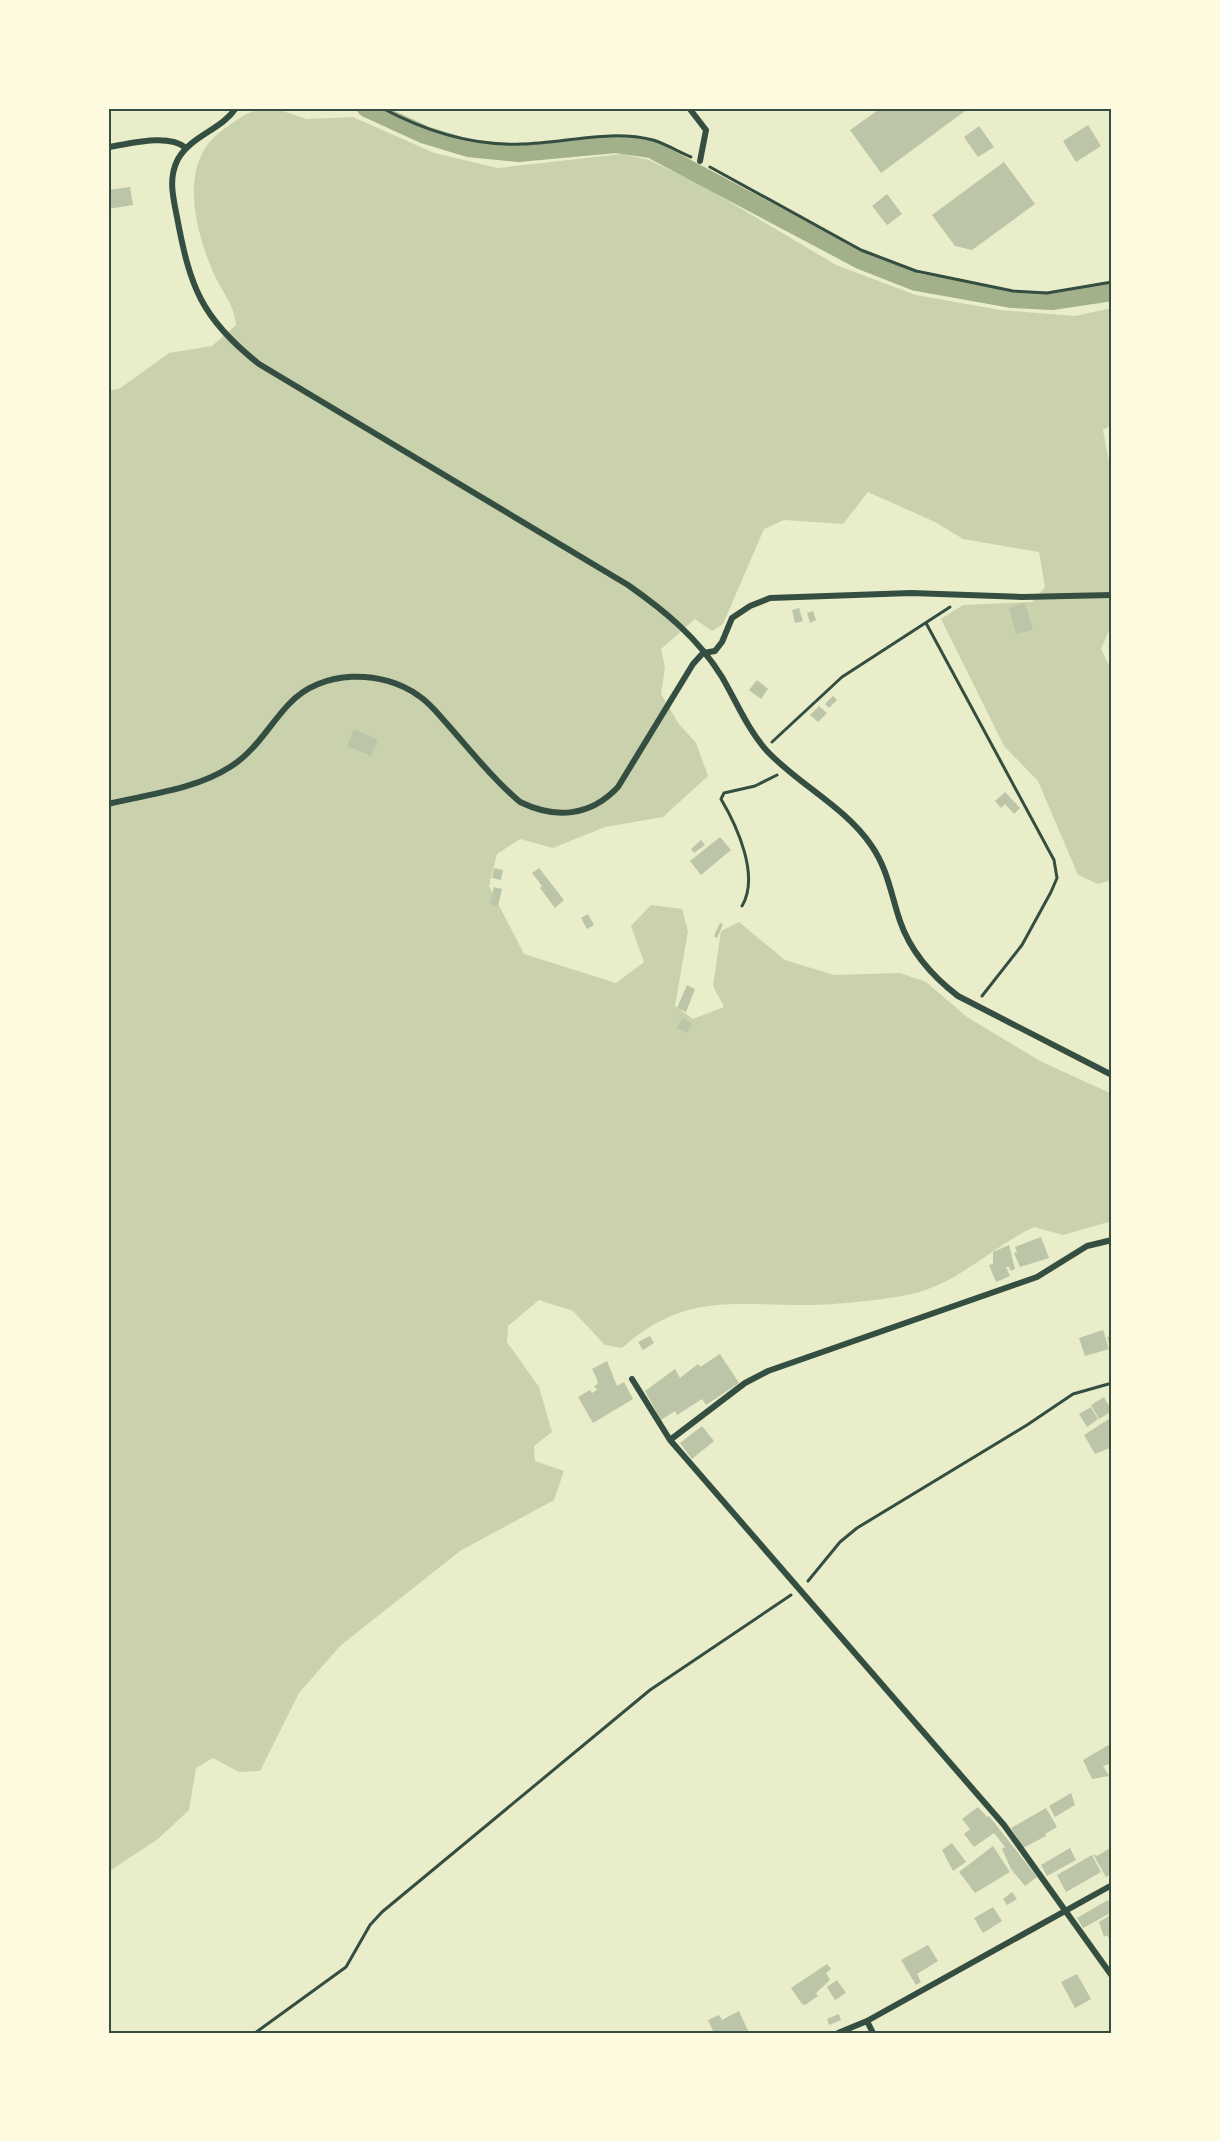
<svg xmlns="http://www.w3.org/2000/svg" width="1220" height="2141" viewBox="0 0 1220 2141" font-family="'Noto Sans',sans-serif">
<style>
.green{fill:#cad2ad}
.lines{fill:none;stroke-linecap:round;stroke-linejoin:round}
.canal{stroke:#a3b18a;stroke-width:18}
.building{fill:#bcc5a7}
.path{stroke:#344e41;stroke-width:3}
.minor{stroke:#344e41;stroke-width:6}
.neatline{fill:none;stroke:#344e41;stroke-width:2}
</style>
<rect width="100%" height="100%" fill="#e9edc9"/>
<path class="green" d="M273,108L307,119L353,117L434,153L498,168L622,154L649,160L698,183L836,265L916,295L1000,310L1075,316L1112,308V424L1103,430L1112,479V586L1109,602C1118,616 1107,635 1101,649L1112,672V880L1098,884L1078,875L1038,781L1004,746L941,619L963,605L1032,602L1045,587L1039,552L963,539L935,522L868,492L843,524L784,520L764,529L723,624L712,631L695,619L661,649L665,668L661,694L679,724L696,743L708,776L663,817L605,827L553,848L520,839L497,854L489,886L524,954L616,983L644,962L631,926L651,905L682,909L688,931L675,1006L693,1019L724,1007L713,986L721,931L739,922L785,960L834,975L900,973L926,982L967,1017L1040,1061L1112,1094V1221L1063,1235L1034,1227C991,1247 958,1284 911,1294C885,1300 833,1305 806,1305C732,1305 683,1293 622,1348L605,1345L573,1311L539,1300L508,1326L507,1342L539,1387L552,1432L534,1446L535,1461L564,1471L554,1500L460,1551L340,1646L299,1693L260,1771L239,1772L213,1758L196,1768L189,1810L158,1839L108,1872V391L119,389L169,353L212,346L236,325C234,303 221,291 213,272C195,229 178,165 220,132C243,116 244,111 273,108Z"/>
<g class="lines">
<path class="canal" d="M366,108L425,135L468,148L518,153L616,144L651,149L860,260L916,282L1011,299L1052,301L1112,292"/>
</g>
<path class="building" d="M881,108H963L965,111L881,173L850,130Z
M1088,125L1101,146L1076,162L1063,141Z
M979,126L994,147L978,157L964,137Z
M1004,162L1035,204L972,250L955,246L932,215Z
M130,187L133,205L108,209V190Z
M887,194L902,214L887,225L872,206Z
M1025,603L1033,630L1016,634L1009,608Z
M799,608L803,621L795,623L792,610Z
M813,611L816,620L810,623L807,613Z
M757,680L768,689L761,699L749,690Z
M833,696L837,700L829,708L825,704Z
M819,706L827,713L818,722L810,715Z
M354,729L378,740L371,756L347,746Z
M1005,792L1020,808L1014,814L1005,804L1001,808L995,801Z
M720,837L731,850L701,875L690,861Z
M701,840L705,845L694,853L691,849Z
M494,868L503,870L501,880L492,878Z
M539,868L564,900L555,908L540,888L542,886L532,873Z
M494,887L502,889L498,906L490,904Z
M588,914L594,925L587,929L581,918Z
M720,923L723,924L717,938L714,936Z
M687,985L695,989L686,1012L677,1008Z
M682,1018L692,1023L687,1033L677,1028Z
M1041,1237L1049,1258L1020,1267L1014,1253L1017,1252L1015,1247Z
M1009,1245L1015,1269L1011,1271L1009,1267H1006L1010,1276L996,1282L989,1265L993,1264V1252Z
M1103,1330L1109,1349L1085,1356L1079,1338Z
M650,1336L654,1343L643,1350L638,1342Z
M1112,1336V1351H1111L1107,1337Z
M720,1354L739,1383L706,1405L702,1399L677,1415L675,1411L661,1420L645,1391L675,1369L680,1378L698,1364L700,1367Z
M607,1361L617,1386L624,1382L633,1399L593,1423L578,1397L590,1390L592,1393L597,1390L594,1386L598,1384L597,1379L592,1369Z
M1104,1397L1112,1411L1099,1419L1091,1405Z
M1091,1407L1098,1419L1087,1427L1079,1414Z
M1112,1417V1447L1095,1454L1084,1435Z
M702,1426L714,1441L692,1459L680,1443Z
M1112,1743V1763L1103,1766L1109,1776L1092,1779L1083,1760Z
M1071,1793L1075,1805L1055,1817L1049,1806Z
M978,1807L987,1817L989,1816L1037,1877L1025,1886L1011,1869L1002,1849L1005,1847L994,1833L974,1847L964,1834L970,1829L962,1819Z
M1046,1808L1057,1827L1045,1834L1046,1836L1023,1848L1011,1828Z
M952,1843L966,1862L953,1871L942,1850Z
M993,1846L1010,1872L975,1893L959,1872Z
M1112,1847V1873L1106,1877L1093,1854L1097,1856Z
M1070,1848L1076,1860L1047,1876L1041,1865Z
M1092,1855L1101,1872L1066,1892L1057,1875Z
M1012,1892L1017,1899L1007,1905L1003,1899Z
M1108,1900L1112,1912L1083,1928L1077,1918Z
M993,1907L1002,1921L983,1933L974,1918Z
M1112,1914V1939L1110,1940L1107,1935L1104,1937L1099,1922Z
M928,1945L938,1961L917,1974L921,1982L916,1985L901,1960Z
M827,1964L831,1969L826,1973L830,1980L816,1993L818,1996L805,2005L802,2004L791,1988Z
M1077,1974L1091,1999L1075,2008L1061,1982Z
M837,1980L846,1993L835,2000L827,1987Z
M739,2011L749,2033H714L708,2020L719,2015L722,2020Z
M839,2014L841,2020L829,2025L827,2019Z"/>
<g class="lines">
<path class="path" d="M382,108C425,131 472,146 521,144C565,143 610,129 653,140C666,144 679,152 691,157
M710,167L861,250L916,271L1013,291L1047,293L1112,282
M926,623L1054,860L1057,878L1051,892L1022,945L982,996
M772,742L842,677L950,607
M742,906C760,876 737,826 721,799L724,793L755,786L777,775
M808,1581L840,1542L857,1528L1027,1425L1073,1394L1112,1383
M255,2033L346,1967L370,1925L382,1912L650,1690L791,1595"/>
<path class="minor" d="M236,108C221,130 192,135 178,159C168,178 173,197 177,217C190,287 201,318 259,364L628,585C665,611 698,638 722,677C736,701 748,730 767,751C799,785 844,806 871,845C888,869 891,895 900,921C911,953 932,976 958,996L1112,1075
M689,108L706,130L700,161
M108,147C130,144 168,133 186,148
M108,804C149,794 194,790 230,767C256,751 269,725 289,704C321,669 382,669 419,696C430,703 439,715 448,725C471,751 493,779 520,802C555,819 590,817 618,787L693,664L703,653L715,651L722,642L732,618L750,606L770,598L911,593L1022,597L1112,595
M1112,1240L1087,1246L1037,1277L768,1371L745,1383L670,1440L1004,1825L1112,1976
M632,1379L670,1440
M867,2021L873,2033
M838,2033L867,2021L1112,1885"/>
</g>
<rect width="1220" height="2141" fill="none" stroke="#fefae0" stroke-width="219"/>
<rect x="110" y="110" width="1000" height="1922" class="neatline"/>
</svg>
